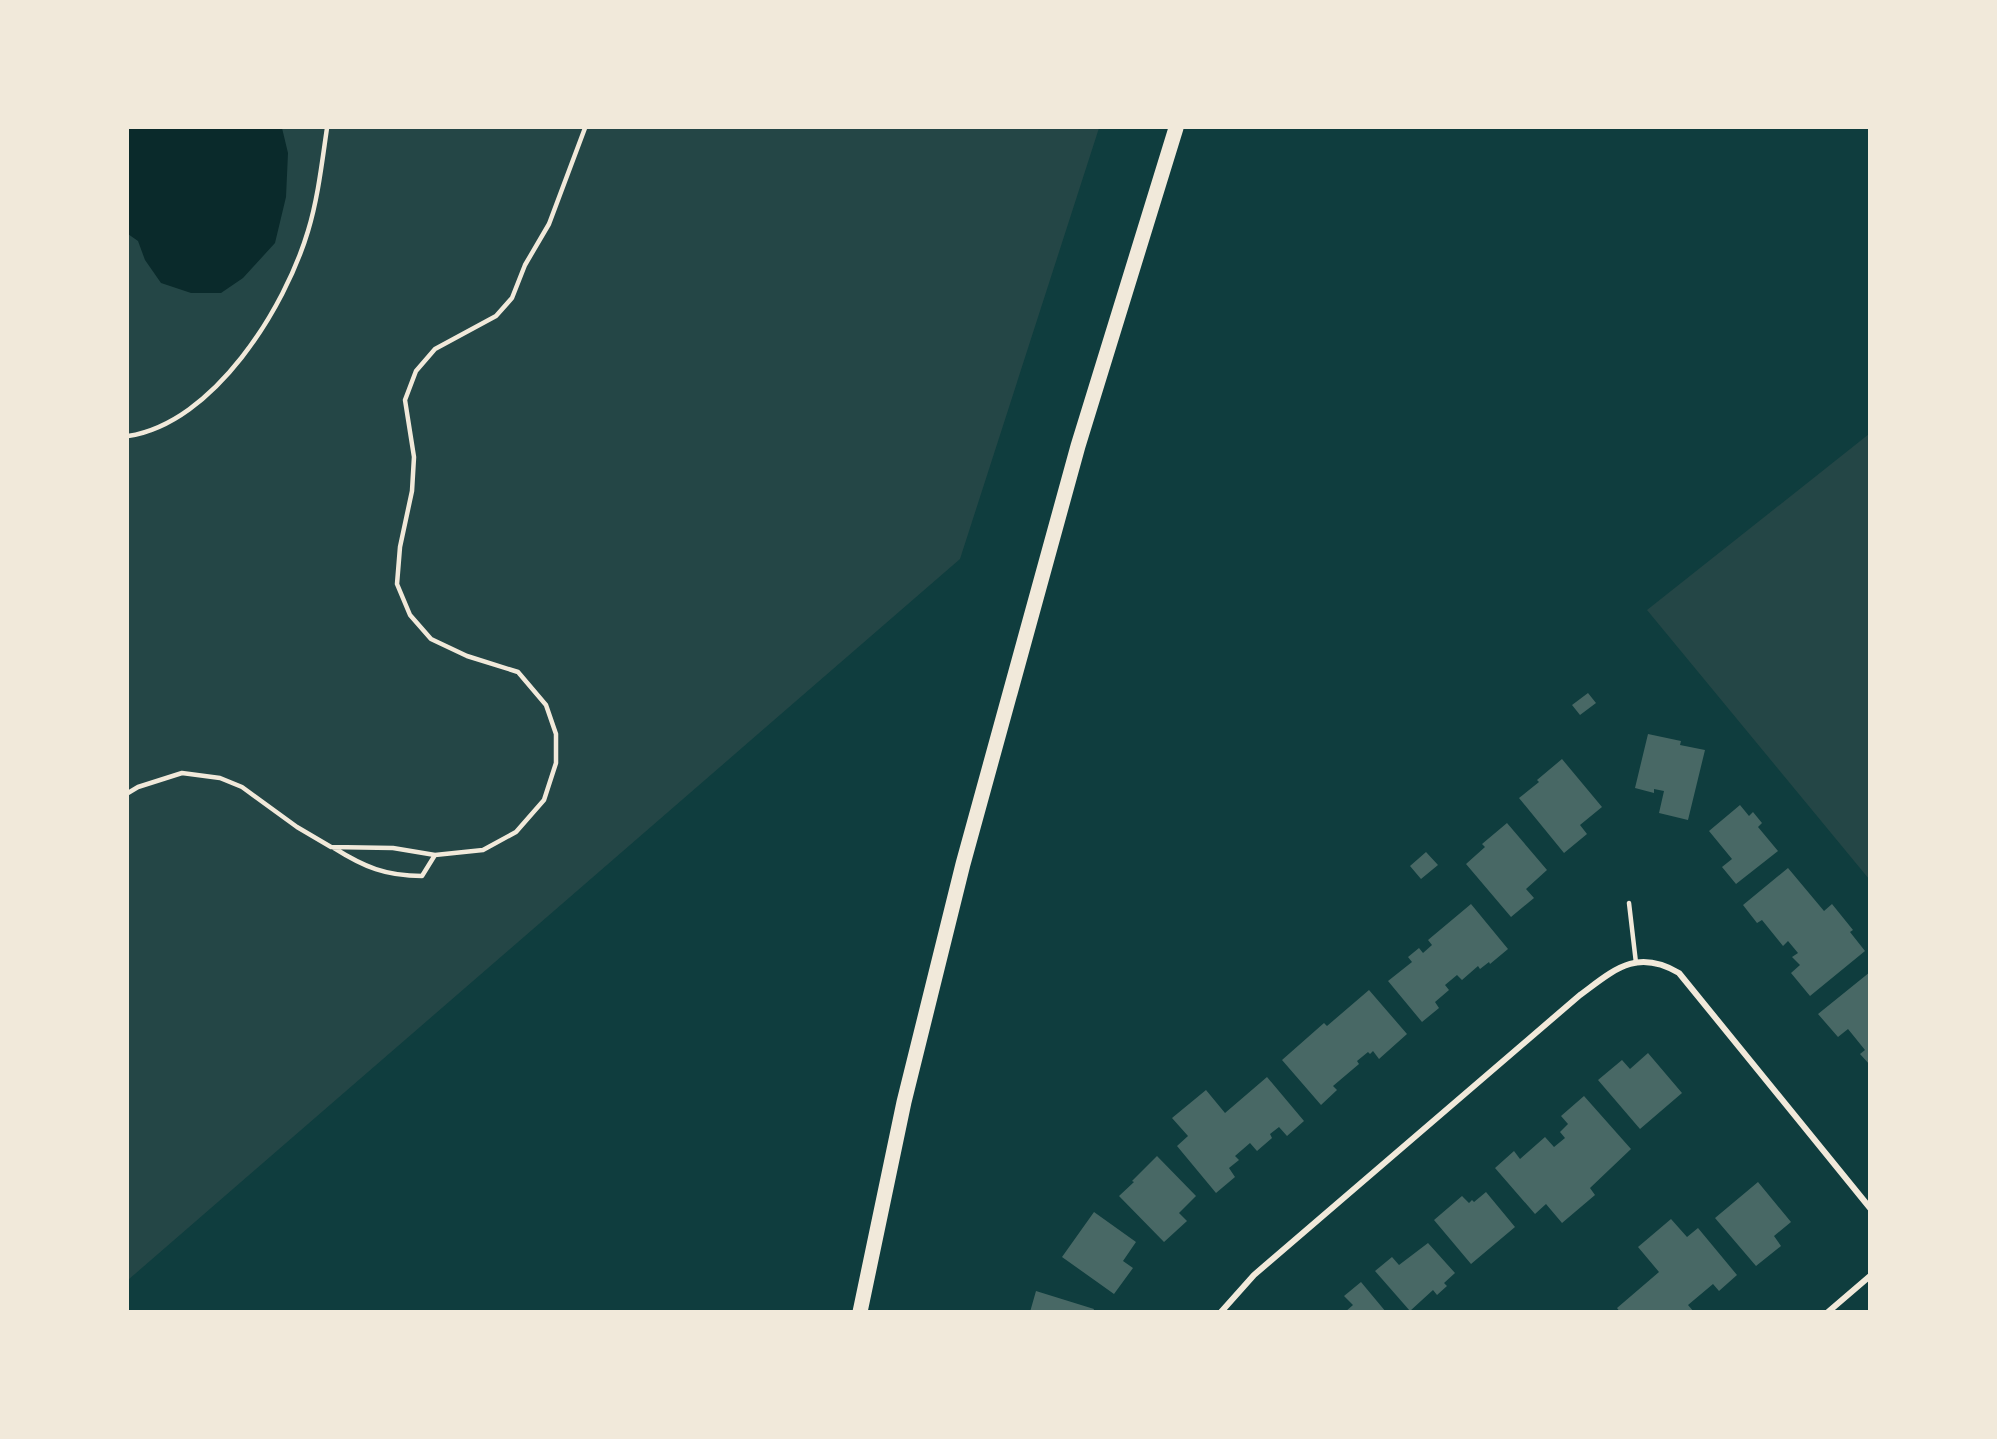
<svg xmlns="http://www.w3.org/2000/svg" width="1997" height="1439" viewBox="0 0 1997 1439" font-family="Poppins,sans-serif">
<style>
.green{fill:#244646}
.water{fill:#0a2a2b}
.building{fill:#486865}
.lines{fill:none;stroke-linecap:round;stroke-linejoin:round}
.service{stroke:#f1e9da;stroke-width:4.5}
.minor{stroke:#f1e9da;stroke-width:6}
.primary{stroke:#f1e9da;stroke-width:15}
</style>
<rect width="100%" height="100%" fill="#0f3d3e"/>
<path class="green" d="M128,128H1099L960,559L128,1280Z
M1869,434V879L1647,610Z"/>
<path class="water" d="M128,128H282L288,153L286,197L275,243L243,278L221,293H191L161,283L145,260L138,241L128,234Z"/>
<path class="building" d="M1588,693L1596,703L1580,715L1572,705Z
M1648,734L1681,741L1680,745L1705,750L1688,820L1659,813L1664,791L1654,789V793L1635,788Z
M1562,759L1602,807L1580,825L1587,834L1564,853L1519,798L1539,782L1537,780Z
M1740,805L1749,816L1753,812L1762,823L1758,827L1778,851L1736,884L1722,867L1732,859L1709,831Z
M1507,823L1547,870L1526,889L1534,898L1511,917L1466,864L1485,847L1482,844Z
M1426,852L1438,865L1421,879L1410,866Z
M1788,868L1824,911L1832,904L1853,930L1850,932L1865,951L1810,996L1791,973L1800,965L1792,957L1798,953L1788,941L1783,946L1762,920L1757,923L1743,905Z
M1471,904L1508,949L1490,964L1489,962L1480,969L1478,966L1462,980L1457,975L1445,985L1449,990L1435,1002L1439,1008L1422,1022L1388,981L1412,962L1408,957L1419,948L1423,953L1432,945L1428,940Z
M1870,972V1065L1860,1054L1865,1050L1848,1029L1838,1037L1818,1014Z
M1369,990L1407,1034L1379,1059L1373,1051L1370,1054L1368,1052L1357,1061L1359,1064L1333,1086L1337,1090L1321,1105L1282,1060L1324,1023L1327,1026Z
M1648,1053L1682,1093L1640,1129L1598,1080L1622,1060L1630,1069Z
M1267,1077L1304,1121L1287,1136L1279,1127L1270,1134L1272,1138L1257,1151L1250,1143L1235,1156L1239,1160L1229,1168L1235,1177L1216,1193L1177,1146L1188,1136L1172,1118L1206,1090L1225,1113Z
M1584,1096L1631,1149L1590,1188L1595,1195L1562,1223L1546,1204L1535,1214L1495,1168L1514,1151L1520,1159L1545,1137L1554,1147L1565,1138L1560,1132L1568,1124L1561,1116Z
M1157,1156L1196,1196L1179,1213L1187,1221L1164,1242L1119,1196L1134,1182L1132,1181Z
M1758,1182L1791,1222L1774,1236L1781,1246L1756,1266L1715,1218Z
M1486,1192L1515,1227L1471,1264L1434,1220L1462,1196L1469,1203L1472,1200L1474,1202Z
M1094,1212L1136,1242L1123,1261L1133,1268L1114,1294L1062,1257Z
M1671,1219L1687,1237L1698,1228L1737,1275L1719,1291L1713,1284L1688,1305L1694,1312H1620L1617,1308L1659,1272L1638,1247Z
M1428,1243L1455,1273L1444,1283L1447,1286L1437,1295L1433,1290L1410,1311L1375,1271L1392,1257L1399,1265Z
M1361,1282L1386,1312H1345L1353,1305L1344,1296Z
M1036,1291L1094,1309L1093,1312H1030Z"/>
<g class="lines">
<path class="service" d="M128,436C214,423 285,308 308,231C318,198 322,162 327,128
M128,793L138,787L182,773L220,778L242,787L297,827L331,847L393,848L435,855L483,850L516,832L544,800L556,763V734L546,705L518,672L467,656L431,639L410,615L397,584L400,547L412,491L414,457L405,400L416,371L435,349L496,316L512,298L525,265L549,224L585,128
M334,848C364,867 386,876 422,876L435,855
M1629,903L1636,963"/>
<path class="minor" d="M1221,1312L1254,1275L1580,995C1614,970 1636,948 1679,973L1870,1208
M1828,1312L1870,1276"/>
<path class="primary" d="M860,1312L904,1102L963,864L1078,446L1176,128"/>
</g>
<rect width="1997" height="1439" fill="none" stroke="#f1e9da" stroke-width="258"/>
</svg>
